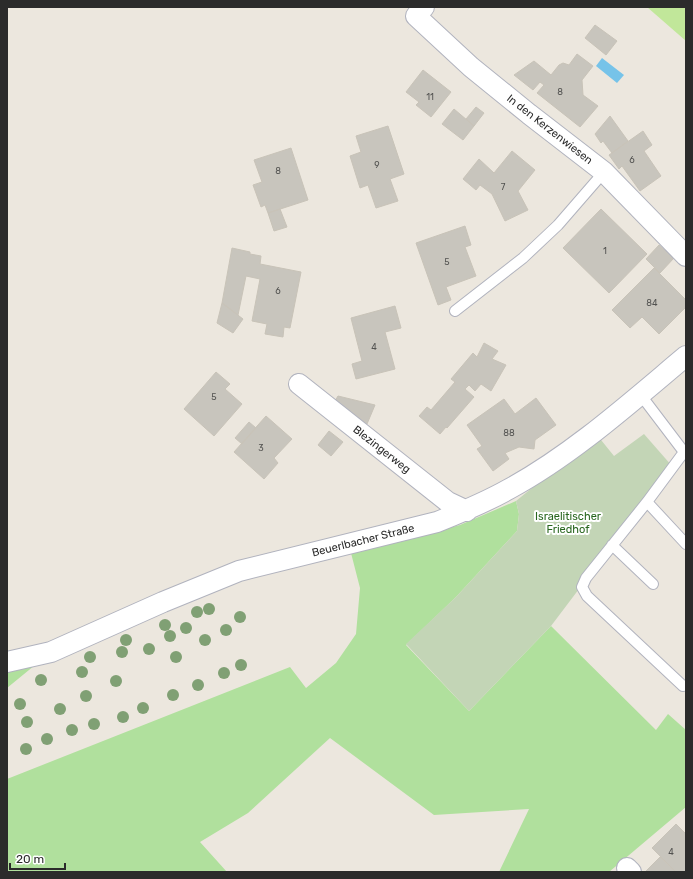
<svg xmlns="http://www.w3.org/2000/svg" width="693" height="879" viewBox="0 0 693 879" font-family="Rubik,sans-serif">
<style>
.green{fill:#b0e09d}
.cemetery{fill:#c3d5b6}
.pitch{fill:#c1e79a}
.water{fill:#76c3e9}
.building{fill:#c8c5bd;stroke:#c8c3b8}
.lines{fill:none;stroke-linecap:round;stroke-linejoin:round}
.lane-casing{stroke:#b1b3be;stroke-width:12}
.street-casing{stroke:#b1b3be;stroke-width:22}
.lane{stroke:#fff;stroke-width:10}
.street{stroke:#fff;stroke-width:20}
.tree{fill:#80a074}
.labels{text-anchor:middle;stroke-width:4;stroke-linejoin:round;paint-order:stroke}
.number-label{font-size:9px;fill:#525250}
.street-label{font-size:11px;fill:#2b2b2b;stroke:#fff}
.park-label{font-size:11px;fill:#28661e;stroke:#fff}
</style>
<rect width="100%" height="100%" fill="#ece7de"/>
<path class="green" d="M516,501L519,514L517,531L456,597L406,645L469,711L551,626L656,730L668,714L686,730V807L609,872H499L529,809L434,815L330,738L248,813L200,842L227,872H7V779L290,667L306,688L336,663L356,634L360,588L351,553L460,525Z
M51,652L7,688V662Z"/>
<path class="cemetery" d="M644,434L672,466L551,626L469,711L406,644L456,597L517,531L519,514L516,501L597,435L614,456Z"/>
<path class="pitch" d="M647,7H686V41Z"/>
<path class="water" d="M602,58L624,75L617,83L596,66Z"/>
<path class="building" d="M595,25L617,41L606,55L585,38Z
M577,54L593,66L582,80L583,95L598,106L580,127L537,93L544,85L540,82L533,90L514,75L534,61L551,75L559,65L563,63L569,65Z
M423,70L451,92L431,117L416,105L419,102L406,92Z
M476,107L484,113L474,126L466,119Z
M454,109L474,126L463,140L442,124Z
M610,116L628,141L612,153L603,141L601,143L595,134Z
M388,126L404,174L390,179L398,201L376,208L368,185L360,188L350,156L361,152L356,136Z
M643,131L652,145L644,151L661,176L640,191L622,166L619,169L609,155Z
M291,148L308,200L268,213L265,205L261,207L253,185L262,182L254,160Z
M512,151L535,170L518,191L528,210L505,221L492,194L480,185L476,190L463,179L479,159L494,173Z
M280,209L287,227L274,231L268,213Z
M601,209L647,254L609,293L563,248Z
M465,226L471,245L465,247L476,276L446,287L451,300L438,305L416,243Z
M659,245L674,258L660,273L646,259Z
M232,248L250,252V254L261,256L260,264L301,272L290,328L284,327L283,337L265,334L267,324L252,321L260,279L246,276L238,315L222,303Z
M654,268L686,300V307L659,334L642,317L630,328L612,310Z
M222,303L243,319L233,333L217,323Z
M395,306L401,328L385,332L395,369L356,379L352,364L362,361L351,318Z
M484,343L498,351L492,359L506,365L491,391L481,384L475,391L469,385L465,389L474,397L447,428L446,427L440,434L419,416L427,407L431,410L455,382L451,379L473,353L477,357Z
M216,372L230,384L225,389L242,404L214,436L184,409Z
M338,396L375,405L367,424L335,401Z
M536,398L556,425L535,440L534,449L519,447L505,453L509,459L493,471L477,449L482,446L467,425L504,399L515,414Z
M266,416L292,439L274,458L278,463L264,479L234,452Z
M249,422L256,428L242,444L235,438Z
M329,431L343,442L331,456L318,445Z
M676,824L686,834V872H676L652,848Z
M660,857L676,872H645Z"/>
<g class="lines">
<g class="lane-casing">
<path id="lane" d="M455,311L523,258L558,225L604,172
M640,394L684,452L647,502L586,578L582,587L587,596L683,686
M647,502L686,544
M612,545L653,584"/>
</g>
<g class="street-casing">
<path id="street" d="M424,7L416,16L471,67L529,114L604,172L686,256
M299,384L448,502L467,511
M7,662L51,652L163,602L239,571L437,522C462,512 486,502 509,489C572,455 631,402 686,356
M627,868L631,872"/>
</g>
<use href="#lane" class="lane"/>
<use href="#street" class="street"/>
</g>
<g class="tree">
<circle cx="209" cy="609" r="6"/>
<circle cx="197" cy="612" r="6"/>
<circle cx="240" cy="617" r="6"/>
<circle cx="165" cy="625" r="6"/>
<circle cx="186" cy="628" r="6"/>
<circle cx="226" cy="630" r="6"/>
<circle cx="170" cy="636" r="6"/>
<circle cx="126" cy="640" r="6"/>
<circle cx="205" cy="640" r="6"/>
<circle cx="149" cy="649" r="6"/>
<circle cx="122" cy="652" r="6"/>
<circle cx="90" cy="657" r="6"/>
<circle cx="176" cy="657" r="6"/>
<circle cx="241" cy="665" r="6"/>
<circle cx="82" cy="672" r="6"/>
<circle cx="224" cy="673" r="6"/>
<circle cx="41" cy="680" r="6"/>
<circle cx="116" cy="681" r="6"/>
<circle cx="198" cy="685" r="6"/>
<circle cx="173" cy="695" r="6"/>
<circle cx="86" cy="696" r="6"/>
<circle cx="20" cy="704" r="6"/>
<circle cx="143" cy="708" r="6"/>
<circle cx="60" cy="709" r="6"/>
<circle cx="123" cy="717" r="6"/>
<circle cx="27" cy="722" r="6"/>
<circle cx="94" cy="724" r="6"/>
<circle cx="72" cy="730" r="6"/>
<circle cx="47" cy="739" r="6"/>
<circle cx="26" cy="749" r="6"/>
</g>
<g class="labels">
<g class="number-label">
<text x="560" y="95">8</text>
<text x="430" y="100">11</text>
<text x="632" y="163">6</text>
<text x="377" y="168">9</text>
<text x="278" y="174">8</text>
<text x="503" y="190">7</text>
<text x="605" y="254">1</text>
<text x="447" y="265">5</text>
<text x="278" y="294">6</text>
<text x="652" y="306">84</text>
<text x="374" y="350">4</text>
<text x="214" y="400">5</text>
<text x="509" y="436">88</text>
<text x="261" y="451">3</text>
<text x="671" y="855">4</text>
</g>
<g class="street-label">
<text transform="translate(550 129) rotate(38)" y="4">In den Kerzenwiesen</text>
<text transform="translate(382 449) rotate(38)" y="4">Blezingerweg</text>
<text transform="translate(363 540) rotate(-14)" y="4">Beuerlbacher Straße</text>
</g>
<g class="park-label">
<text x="568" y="520">Israelitischer<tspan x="568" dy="13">Friedhof</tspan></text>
</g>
</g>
<rect width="693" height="879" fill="none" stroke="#2b2b2b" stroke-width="16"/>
<path d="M10 863v6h55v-6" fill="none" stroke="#2b2b2b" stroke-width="2"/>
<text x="16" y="863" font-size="12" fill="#2b2b2b" stroke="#ffffff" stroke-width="3" paint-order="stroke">20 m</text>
</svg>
